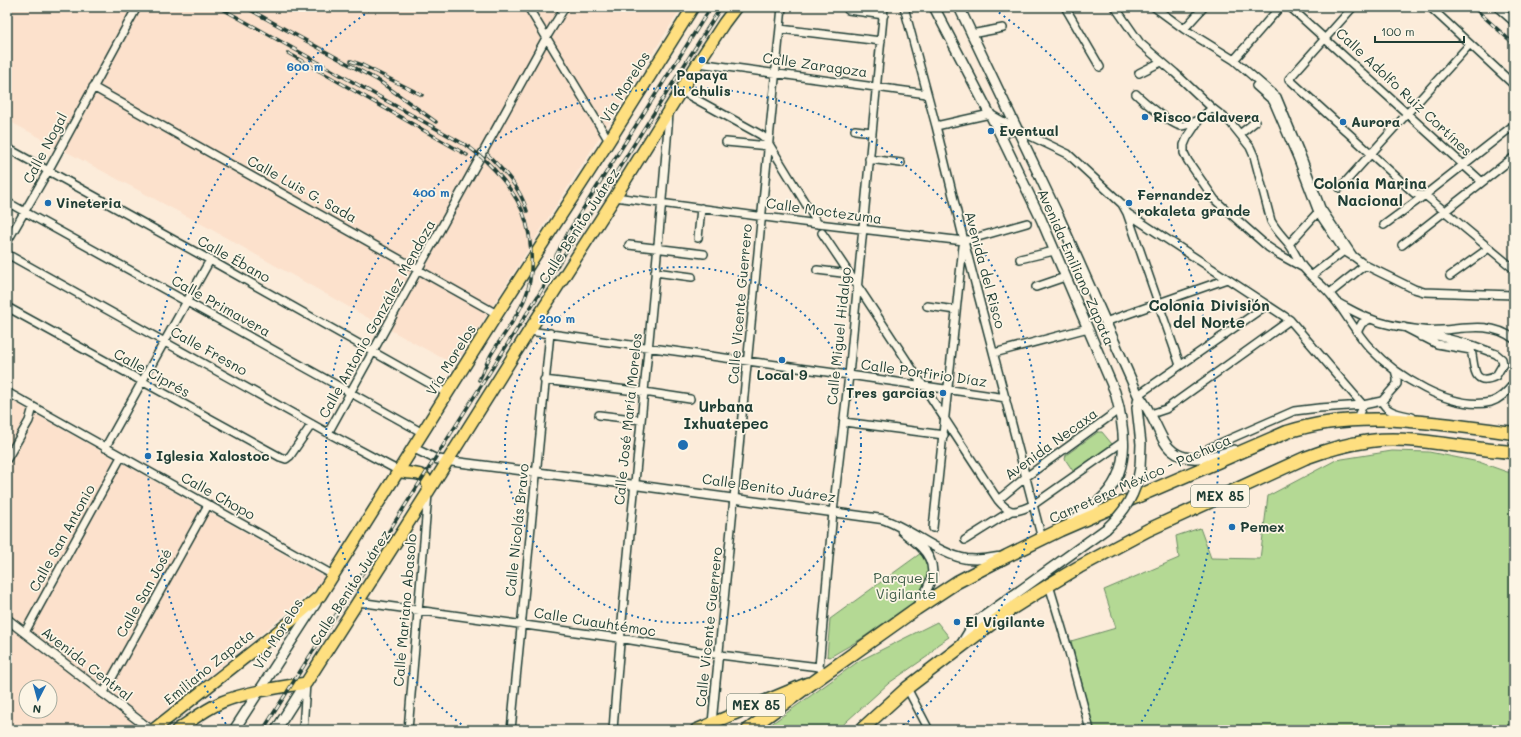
<svg xmlns="http://www.w3.org/2000/svg" width="1521" height="737" viewBox="0 0 1521 737" font-family="Mali,sans-serif">
<style>
.built{fill:#fce1cc;fill-rule:evenodd}
.green{fill:#b4d994;stroke:#6a8b64}
.lines{fill:none;stroke-linecap:round;stroke-linejoin:round}
.minor-casing{stroke:#1f3d34;stroke-width:10}
.tertiary-casing{stroke:#1f3d34;stroke-width:11}
.secondary-casing{stroke:#1f3d34;stroke-width:12}
.primary-casing{stroke:#1f3d34;stroke-width:14}
.motorway-casing{stroke:#1f3d34;stroke-width:15}
.minor{stroke:#fcf5e5;stroke-width:7}
.tertiary{stroke:#fcf5e5;stroke-width:8}
.secondary{stroke:#fcf5e5;stroke-width:9}
.primary{stroke:#fedf80;stroke-width:11}
.motorway{stroke:#fedf80;stroke-width:12}
.rail-casing{stroke:#1f3d34;stroke-width:3.5}
.rail{stroke:#fcf5e5;stroke-width:2;stroke-dasharray:6;stroke-linecap:butt}
.secondary-bridge-casing{stroke:#1f3d34;stroke-width:12;stroke-linecap:butt}
.secondary-bridge{stroke:#fcf5e5;stroke-width:9}
.ring{fill:none;stroke:#1f6fb2;stroke-width:2;stroke-dasharray:2 4}
.poi-dot{fill:#1f6fb2;stroke:#fcf5e5;stroke-width:1.5}
.labels{text-anchor:middle;stroke-width:3.5;stroke-linejoin:round;paint-order:stroke}
.shield{fill:#fcf5e5;stroke:#617469;stroke-width:1}
.shield-label{font-size:13px;font-weight:bold;fill:#1f3d34}
.street-label{font-size:14px;fill:#1f3d34;stroke:#fcf5e5}
.poi-label{font-size:14px;font-weight:bold;fill:#1f3d34;stroke:#fcf5e5;text-anchor:start}
.park-label{font-size:14px;fill:#3d5c47;stroke:#fcf5e5}
.neighbourhood-label{font-size:15px;font-weight:bold;fill:#1f3d34;stroke:#fcf5e5}
.centre{fill:#1f6fb2;stroke:#fcf5e5;stroke-width:2}
.ring-label{font-size:12px;text-anchor:middle;font-weight:bold;fill:#1f6fb2;stroke:#fcf5e5;stroke-width:3.5;stroke-linejoin:round;paint-order:stroke}
</style>
<rect width="100%" height="100%" fill="#fcecda"/>
<filter id="ink" filterUnits="userSpaceOnUse"><feTurbulence type="fractalNoise" baseFrequency=".025" numOctaves="2"/><feDisplacementMap in="SourceGraphic" scale="8" xChannelSelector="R" yChannelSelector="G"/><feConvolveMatrix kernelMatrix="1 2 1 2 8 2 1 2 1" color-interpolation-filters="sRGB"/></filter>
<g filter="url(#ink)">
<path class="built" d="M7,7H682L455,365L379,324L207,227L7,120Z
M7,398L326,578L282,617L141,730H7ZM26,687H50V711H26Z"/>
<path class="green" d="M1098,432H1102L1112,444L1111,447L1077,472L1073,471L1065,459L1066,455Z
M1392,451L1429,452L1479,462L1507,472H1514V730H1094L1071,641L1116,628L1104,590L1179,558L1176,536L1200,528L1211,558L1260,559L1268,496L1336,460Z
M921,553L927,557L931,572L922,596L861,639L830,657L827,656L830,619Z
M937,622L949,637L937,645L928,656L889,683L837,730H763L859,661Z"/>
<g class="lines">
<g class="minor-casing">
<path id="minor" d="M528,7L609,141
M904,7L936,126L964,241L1042,539
M1065,7L1100,67
M1115,7L1140,43L1175,73L1212,108L1230,122L1250,147L1254,156L1271,221C1276,230 1282,236 1288,243C1294,250 1297,259 1302,266C1310,277 1322,284 1330,294C1345,311 1355,332 1370,348C1396,376 1451,411 1491,402C1501,399 1508,391 1514,383
M1154,7L1184,29L1234,60L1277,97L1301,155L1321,208L1353,256L1365,265L1414,289L1424,292L1514,295
M1290,7L1481,181
M1353,7L1289,79L1414,193L1419,195H1425L1514,269
M1430,7L1514,85
M1497,7L1514,22
M848,10L884,15
M780,29L881,41
M1184,29L1204,7
M971,34L1003,28
M1234,60L1280,7
M698,63L927,94
M1139,73L1161,62
M1256,86L1273,101L1297,157L1318,212L1344,251L1352,256
M93,87L497,314
M681,91L761,135L766,139L818,224
M1136,94C1143,101 1172,125 1181,126C1186,126 1193,122 1199,120
M1212,108L1199,120L1187,138L1184,145V153L1188,161L1215,200L1268,247L1280,255L1302,267
M936,126L990,114L1018,130L1068,154L1122,204L1127,213L1290,320L1363,405L1356,420
M855,130L872,132
M1240,134L1255,122
M1001,136L1009,132L1018,130
M726,142L769,146
M7,148L210,260L448,394
M869,159L901,163
M1340,188L1470,44
M615,197L818,224L964,241L1027,223
M7,202L423,433
M1127,213L1180,365
M1384,225L1425,195L1514,125
M822,233C882,321 939,411 998,500C1011,516 1015,512 1033,505L1124,441
M698,238L701,208
M7,242L48,171L137,7
M1289,244L1318,212
M629,245L704,254
M1402,245L1514,157
M7,254L328,433L399,471
M1020,259L1054,251
M817,270L850,274
M655,272L692,277
M1311,276L1344,251
M1450,276L1489,248
M1036,287L1065,277
M1330,293L1365,265
M1338,303C1348,308 1359,315 1371,319C1386,325 1405,328 1422,330C1452,334 1485,317 1514,339
M927,306L956,310
M7,307L280,457L286,459L290,456L312,424
M1105,322L1227,279
M1404,327L1437,344L1471,350C1475,364 1471,388 1496,376L1503,364L1502,359L1496,354L1472,345L1438,336L1421,337
M529,331L849,375L1006,398
M1357,332L1362,323L1370,319
M994,353L1088,328
M544,380L644,392L690,399
M7,392L333,575
M1138,395L1267,305
M1382,401C1386,413 1401,414 1412,417
M1151,414L1166,409L1290,320
M599,415L641,420
M844,422L944,435
M328,433C400,301 474,170 546,38L565,7
M105,448L210,260
M1209,448L1294,411L1319,408L1363,405L1382,401L1397,384V378L1395,370
M7,459L29,421L33,407
M998,500L1026,477L1120,409
M933,528L963,246
M965,540L1011,511
M1049,585L1069,652L1090,730
M358,602L619,638L720,655L819,667L822,670
M25,632L121,457
M819,667L833,512L849,375L884,7
M907,688L929,730
M103,694L208,505
M712,723L782,7
M303,730L306,683
M408,730L428,494
M511,730L550,333
M613,730C628,524 654,319 669,113"/>
</g>
<g class="tertiary-casing">
<path id="tertiary" d="M413,448L436,459L448,461L635,485L882,519C910,528 939,555 967,559C977,560 988,559 998,557
M902,531C908,536 915,541 921,547C941,567 931,584 918,605
M7,619L151,730"/>
</g>
<g class="secondary-casing">
<path id="secondary" d="M934,7L997,128L1041,219L1115,392C1124,425 1132,467 1105,495C1095,506 1082,513 1071,522
M959,7L1059,217L1138,395C1150,409 1155,425 1164,441C1180,468 1211,457 1234,450
M1139,397L1137,408L1141,444L1140,468
M961,645L972,627L979,620L1106,529
M234,730L316,603
M276,730L306,683"/>
</g>
<g class="primary-casing">
<path id="primary" d="M399,471C414,476 429,468 428,492
M153,730L290,622L320,596L497,314L609,141L693,7
M177,730C192,720 206,709 222,702C246,692 281,687 306,683L428,492L529,331L615,197L698,63L724,23L736,7
M696,730L808,683"/>
</g>
<g class="motorway-casing">
<path id="motorway" d="M748,730L815,681L916,609L957,582L1007,556L1060,530L1287,432C1360,408 1439,424 1514,433
M861,730L907,688L975,636L1011,609L1049,585L1079,567L1148,530L1305,458C1326,450 1348,444 1370,441C1415,435 1468,450 1514,452"/>
</g>
<use href="#minor" class="minor"/>
<use href="#tertiary" class="tertiary"/>
<use href="#secondary" class="secondary"/>
<use href="#primary" class="primary"/>
<use href="#motorway" class="motorway"/>
<g class="rail-casing">
<path id="rail" d="M219,7L469,147C488,161 505,180 517,200C532,225 536,272 525,298C517,318 503,335 492,353C487,361 484,371 479,380
M245,7L379,81L436,122
M1473,7L1514,44
M288,53L467,155
M351,61L362,65L422,95
M487,154C504,171 520,187 527,211
M550,267L569,231L711,7
M263,730L721,7"/>
</g>
<use href="#rail" class="rail"/>
<g class="secondary-bridge-casing">
<path id="secondary-bridge" d="M1106,529C1125,512 1136,494 1140,468"/>
</g>
<use href="#secondary-bridge" class="secondary-bridge"/>
</g>
</g>
<g class="ring">
<circle cx="683" cy="445" r="178"/>
<path d="M466 728A357 357 0 1 1 900 728"/>
<path d="M229 729A535 535 0 0 1 372 9M994 9A535 535 0 0 1 1137 729"/>
</g>
<g class="poi-dot">
<circle cx="702" cy="60" r="4"/>
<circle cx="1145" cy="117" r="4"/>
<circle cx="1343" cy="122" r="4"/>
<circle cx="991" cy="131" r="4"/>
<circle cx="48" cy="203" r="4"/>
<circle cx="1129" cy="203" r="4"/>
<circle cx="782" cy="360" r="4"/>
<circle cx="943" cy="393" r="4"/>
<circle cx="148" cy="456" r="4"/>
<circle cx="1232" cy="527" r="4"/>
<circle cx="957" cy="622" r="4"/>
</g>
<g class="labels">
<g class="shield">
<rect x="1191" y="485" width="58" height="22" rx="3"/>
<rect x="727" y="694" width="58" height="22" rx="3"/>
</g>
<g class="shield-label">
<text x="1220" y="501">MEX 85</text>
<text x="756" y="710">MEX 85</text>
</g>
<g class="street-label">
<text transform="translate(815 65) rotate(8)" y="5">Calle Zaragoza</text>
<text transform="translate(625 87) rotate(-58)" y="5">Vía Morelos</text>
<text transform="translate(1404 92) rotate(43)" y="5">Calle Adolfo Ruiz Cortínes</text>
<text transform="translate(45 148) rotate(-62)" y="5">Calle Nogal</text>
<text transform="translate(302 189) rotate(29)" y="5">Calle Luis G. Sada</text>
<text transform="translate(824 211) rotate(8)" y="5">Calle Moctezuma</text>
<text transform="translate(579 226) rotate(-57)" y="5">Calle Benito Juárez</text>
<text transform="translate(234 259) rotate(29)" y="5">Calle Ébano</text>
<text transform="translate(1076 267) rotate(66)" y="5">Avenida Emiliano Zapata</text>
<text transform="translate(985 270) rotate(75)" y="5">Avenida del Risco</text>
<text transform="translate(740 304) rotate(-85)" y="5">Calle Vicente Guerrero</text>
<text transform="translate(221 306) rotate(29)" y="5">Calle Primavera</text>
<text transform="translate(377 319) rotate(-61)" y="5">Calle Antonio González Mendoza</text>
<text transform="translate(839 336) rotate(-84)" y="5">Calle Miguel Hidalgo</text>
<text transform="translate(209 351) rotate(29)" y="5">Calle Fresno</text>
<text transform="translate(451 360) rotate(-58)" y="5">Vía Morelos</text>
<text transform="translate(152 373) rotate(29)" y="5">Calle Ciprés</text>
<text transform="translate(924 373) rotate(8)" y="5">Calle Porfirio Díaz</text>
<text transform="translate(628 419) rotate(-84)" y="5">Calle José María Morelos</text>
<text transform="translate(1051 444) rotate(-36)" y="5">Avenida Necaxa</text>
<text transform="translate(1140 479) rotate(-24)" y="5">Carretera México - Pachuca</text>
<text transform="translate(769 488) rotate(8)" y="5">Calle Benito Juárez</text>
<text transform="translate(218 496) rotate(29)" y="5">Calle Chopo</text>
<text transform="translate(517 530) rotate(-84)" y="5">Calle Nicolás Bravo</text>
<text transform="translate(62 538) rotate(-61)" y="5">Calle San Antonio</text>
<text transform="translate(350 588) rotate(-57)" y="5">Calle Benito Juárez</text>
<text transform="translate(144 593) rotate(-61)" y="5">Calle San José</text>
<text transform="translate(405 610) rotate(-85)" y="5">Calle Mariano Abasolo</text>
<text transform="translate(595 622) rotate(9)" y="5">Calle Cuauhtémoc</text>
<text transform="translate(709 627) rotate(-84)" y="5">Calle Vicente Guerrero</text>
<text transform="translate(278 634) rotate(-58)" y="5">Vía Morelos</text>
<text transform="translate(87 664) rotate(38)" y="5">Avenida Central</text>
<text transform="translate(209 667) rotate(-39)" y="5">Emiliano Zapata</text>
</g>
<g class="poi-label">
<text x="702" y="80" text-anchor="middle">Papaya<tspan x="702" dy="16">la chulis</tspan></text>
<text x="1153" y="122">Risco Calavera</text>
<text x="1351" y="127">Aurora</text>
<text x="999" y="136">Eventual</text>
<text x="1137" y="200">Fernandez<tspan x="1137" dy="16">rokaleta grande</tspan></text>
<text x="56" y="208">Vineteria</text>
<text x="782" y="380" text-anchor="middle">Local 9</text>
<text x="935" y="398" text-anchor="end">Tres garcias</text>
<text x="156" y="461">Iglesia Xalostoc</text>
<text x="1240" y="532">Pemex</text>
<text x="965" y="627">El Vigilante</text>
</g>
<g class="park-label">
<text x="906" y="583">Parque El<tspan x="906" dy="16">Vigilante</tspan></text>
</g>
<g class="neighbourhood-label">
<text x="1370" y="189">Colonia Marina<tspan x="1370" dy="17">Nacional</tspan></text>
<text x="1209" y="311">Colonia División<tspan x="1209" dy="17">del Norte</tspan></text>
<text x="726" y="412">Urbana<tspan x="726" dy="17">Ixhuatepec</tspan></text>
</g>
</g>
<circle cx="683" cy="445" r="6" class="centre"/>
<g class="ring-label">
<text x="305" y="71">600 m</text>
<text x="431" y="197">400 m</text>
<text x="557" y="323">200 m</text>
</g>
<rect width="1521" height="737" fill="none" stroke="#fcf5e5" stroke-width="24"/>
<rect x="12" y="12" width="1497" height="713" fill="none" stroke="#1f3d34" stroke-width="1.5" filter="url(#ink)"/>
<g transform="translate(38 699) rotate(186)"><circle r="19" fill="#fcf5e5" stroke="#a4ab9e"/>
<path d="M0-3L7 15L0 10L-7 15Z" fill="#1f6fb2"/>
<text y="-6" font-size="11" font-weight="bold" text-anchor="middle" fill="#1f3d34">N</text>
</g>
<path d="M1375 36v6h89v-6" fill="none" stroke="#1f3d34" stroke-width="2"/>
<text x="1381" y="36" font-size="12" fill="#1f3d34" stroke="#fcf5e5" stroke-width="3" paint-order="stroke">100 m</text>
</svg>
